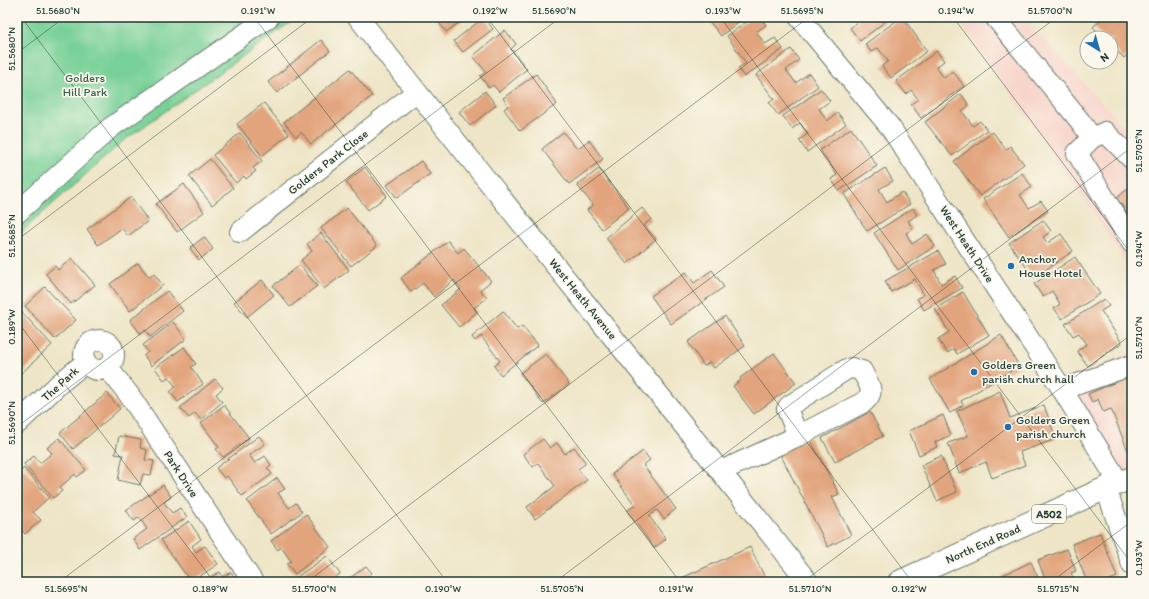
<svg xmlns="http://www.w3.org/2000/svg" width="1149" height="599" viewBox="0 0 1149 599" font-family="Itim,sans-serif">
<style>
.built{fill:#f7d1c7}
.green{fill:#77d096;stroke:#4b8665}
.building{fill:#e2a47d}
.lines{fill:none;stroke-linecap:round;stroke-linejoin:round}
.minor-casing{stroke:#677867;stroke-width:22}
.major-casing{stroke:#677867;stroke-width:24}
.minor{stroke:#fff;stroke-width:20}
.major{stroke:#fff;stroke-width:22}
.ticks{fill:none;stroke:#1f3d34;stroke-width:1;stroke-opacity:0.45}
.poi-dot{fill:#1f6fb2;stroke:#fbf7ec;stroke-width:1.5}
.labels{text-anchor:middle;stroke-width:3.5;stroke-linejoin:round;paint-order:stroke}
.shield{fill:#fbf7ec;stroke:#61756b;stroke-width:1}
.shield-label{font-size:11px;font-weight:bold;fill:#1f3d34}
.park-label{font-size:12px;fill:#35624c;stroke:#fbf7ec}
.street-label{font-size:12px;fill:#1f3d34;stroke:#fbf7ec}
.poi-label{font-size:12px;fill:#1f3d34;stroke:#fbf7ec;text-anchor:start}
.neatline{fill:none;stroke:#1f3d34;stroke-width:1.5}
.ticks-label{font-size:10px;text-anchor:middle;fill:#1f3d34}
</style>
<rect width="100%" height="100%" fill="#fbf7ec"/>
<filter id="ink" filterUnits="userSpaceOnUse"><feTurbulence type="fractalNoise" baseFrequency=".025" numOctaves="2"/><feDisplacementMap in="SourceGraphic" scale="8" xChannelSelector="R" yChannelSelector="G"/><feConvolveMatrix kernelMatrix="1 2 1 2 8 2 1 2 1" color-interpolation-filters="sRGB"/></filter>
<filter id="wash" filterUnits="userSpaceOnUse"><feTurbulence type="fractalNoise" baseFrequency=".012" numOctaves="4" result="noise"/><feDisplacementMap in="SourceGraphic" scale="16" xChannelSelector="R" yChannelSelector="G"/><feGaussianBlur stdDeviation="0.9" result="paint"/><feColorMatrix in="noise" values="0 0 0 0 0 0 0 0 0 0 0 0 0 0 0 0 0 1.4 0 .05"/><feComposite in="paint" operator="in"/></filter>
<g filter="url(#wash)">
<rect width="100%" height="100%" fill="#eee5c6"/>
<path class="built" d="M957,17H1023L1132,135V273L1093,212Z
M1132,352V495L1126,497L1112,471L1057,382Z"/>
<path class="green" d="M17,17H298L122,142L17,236Z"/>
<g id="blocks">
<path class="building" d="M435,17H467L446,32Z
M484,17L493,29L463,52L454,41Z
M706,17H744L721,36Z
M753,17H760L766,25L756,32L765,44L775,38L783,49L744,77L738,68L746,63L727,36Z
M856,17H891L860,41L850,28L859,21Z
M901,17H914L906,22L927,51L891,78L882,66L888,61L878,48L871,52L865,44Z
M1104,17H1132V51L1124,58L1111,45V38H1104L1093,27Z
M505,30L516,44L511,49L527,69L499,92L493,85L489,88L480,76L486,72L473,56Z
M321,40L330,51L277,93L268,82Z
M791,49L799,60L786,70L796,83L809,73L818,86L778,115L769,103L774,99L756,75Z
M937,51L944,61L936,67L944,78L953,71L964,86L921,118L911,104L918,99L911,90L906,94L896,81Z
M350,69L372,96L311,144L301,132L296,137L284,122Z
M536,74L557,104L520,131L504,109L508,106L503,98Z
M821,89L830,101L819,109L827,121L838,113L846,124L807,152L799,140L808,134L800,123L792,129L783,116Z
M485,91L496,105L470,126L459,112Z
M961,94L969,105L962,111L973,126L980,121L987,130L952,156L925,122Z
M264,103L289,134L262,156L237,124Z
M851,128L877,166L839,191L831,179L837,175L820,150Z
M563,132L577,149L589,140L603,159L569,184L542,149Z
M993,132L1006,150L1010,146L1024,164L980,196L954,161Z
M240,133L262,161L253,168L256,171L246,179L244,176L236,183L213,155Z
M210,159L233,188L212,205L189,176Z
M421,161L430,174L397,198L387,185Z
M365,167L387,196L368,210L346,182Z
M885,168L893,181L879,189L887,202L902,192L910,204L867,231L844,194Z
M599,169L629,208L602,229L587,210L593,205L577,185Z
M1022,173L1032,187L1020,195L1029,208L1041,201L1048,211L1009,237L983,199Z
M184,184L204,212L177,232L156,204Z
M1132,185V221L1117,198Z
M131,197L148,221L128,236L122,228L98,245L87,229Z
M347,208L377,246L351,266L321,228Z
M642,208L652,219L644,225L656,239L627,264L606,238Z
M913,208L917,215L908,221L913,229L906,233L912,244L927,234L935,246L898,270L874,233Z
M1043,220L1051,231L1043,237L1047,243L1061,234L1073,251L1034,278L1009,243Z
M321,233L349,270L324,289L301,260L312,251L307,244Z
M204,237L213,249L199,260L190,248Z
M448,241L458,253L464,248L491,281L480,290L487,298L474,308L477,312L459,327L441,305L461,289L454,280L434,297L423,283L411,292L401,278Z
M938,251L946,264L934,270L941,284L955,276L962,288L924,310L917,298L924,295L915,279L891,292L885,281Z
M1075,257L1100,294L1062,319L1054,308L1060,304L1052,291L1043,297L1034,284Z
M72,258L95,285L71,304L46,274L55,266L58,270Z
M138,263L149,277L154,274L163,285L130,311L110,284Z
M300,265L317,286L290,307L273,286Z
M712,270L724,287L671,324L651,296L686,272L694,283Z
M262,280L274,295L247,317L234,302Z
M45,287L76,320L55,339L25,306Z
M167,291L183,311L150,337L145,330L140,333L130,320Z
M963,292L989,335L957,354L954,349L947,353L938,339L949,332L935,309Z
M1104,299L1109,306L1101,311L1122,343L1088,366L1077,351L1087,344L1079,333L1073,336L1065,324Z
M21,311L52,345L17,377V315Z
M503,311L517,329L522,326L538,345L501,375L494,366L500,361L481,336L475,341L472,337Z
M725,316L745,346L714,368L710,362L704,366L688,342Z
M173,322L186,339L151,366L144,355L148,352L143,345Z
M1001,335L1019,366L961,401L963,405L950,413L930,379Z
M184,347L196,364L191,367L203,384L178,402L170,392L176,387L168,377L164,380L155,368Z
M774,353L796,383L754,414L733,386L741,380L740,378Z
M546,354L569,384L543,404L520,373Z
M1132,375V450L1128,451L1111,409L1103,412L1098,399L1092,402L1088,394Z
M215,379L223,388L216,394L222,402L201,420L195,413L189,418L180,408Z
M1000,391L1010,418L1044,405L1056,439L1020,452L1025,465L992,478L986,462L959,473L948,443L968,436L957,411Z
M107,393L120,409L73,449L60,433Z
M224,405L249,438L223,457L216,449L219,447L201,423Z
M870,412L883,436L835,462L822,438Z
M943,415L951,435L935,442L937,447L919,455L909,431Z
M119,436L141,440L140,448L147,450L145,460L154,461L151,475L143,474L140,485L118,480L123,455L115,454Z
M259,436L265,444L249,455L255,463L265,456L271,465L267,468L272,474L242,496L227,476L224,478L216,468Z
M809,437L839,494L832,497L851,535L828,547L779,452Z
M59,438L86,470L77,477L75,474L59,488L62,491L53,498L24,464L34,456L40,463L52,453L47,448Z
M543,439L550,448L557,443L565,454L574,447L586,463L578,469L587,480L535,519L527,507L555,486L538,463L533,467L523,454Z
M643,451L650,460L643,465L676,509L664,519L657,510L649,516L666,539L654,548L627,511L635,505L612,474Z
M941,456L957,492L937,501L921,465Z
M24,468L49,497L33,512L41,520L25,534L17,525V475Z
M277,478L285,489L278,493L289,508L296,503L302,512L271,534L247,501Z
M163,485L171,497L164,502L172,513L180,508L187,517L140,550L133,539L147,529L139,517L134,521L126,510Z
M306,514L330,547L295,574L287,564L291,561L281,547L278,550L271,541Z
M189,521L201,539L192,546L196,552L205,546L218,564L191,582L161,540Z
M1100,533L1117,577L1105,582H1087L1072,544Z
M750,547L767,582H673Z
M1067,549L1076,571L1071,573L1075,582H1046L1038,560Z
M327,556L340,574L329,582H300L297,577Z
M1031,562L1040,582H1004L1001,576Z
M366,566L372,573L368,577L372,582H345Z
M220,572L223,577L231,572L237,582H201Z
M995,578L997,582H986Z"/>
</g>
</g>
<g filter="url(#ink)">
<use href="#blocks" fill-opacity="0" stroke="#677867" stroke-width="1"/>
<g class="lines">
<g class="minor-casing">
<path id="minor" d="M358,17C506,207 659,392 808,582
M799,17L890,127L1062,389L1119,483
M995,17L1080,121L1092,138
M1132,159L1105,132L1092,138L1077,153L1132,243
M17,213L110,128L269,17
M240,232L416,92
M84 355a15 15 0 1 1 30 0a15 15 0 1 1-30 0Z
M108,368L130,396L253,582
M1063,391L1075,385L1132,365
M17,424L60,383L86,362
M721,471L798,436L864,402C877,391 868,384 862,371L852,368L847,369L789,406L787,409L798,436
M1106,488L1132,565"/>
</g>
<g class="major-casing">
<path id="major" d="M899,582L1106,488L1132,478"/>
</g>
<use href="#minor" class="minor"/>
<use href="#major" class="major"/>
</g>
</g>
<path class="ticks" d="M21,17L447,582M254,17L680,582M487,17L912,582M720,17L1132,564M953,17L1132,255M17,53L65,17M17,240L313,17M17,321L214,582M17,427L561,17M59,582L809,17M307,582L1057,17M555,582L1132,147M803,582L1132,334M1051,582L1132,521"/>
<g class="poi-dot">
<circle cx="1011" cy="266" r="4"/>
<circle cx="974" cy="372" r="4"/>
<circle cx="1008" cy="427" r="4"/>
</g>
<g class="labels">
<rect class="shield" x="1032" y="505" width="34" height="18" rx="3"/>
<g class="shield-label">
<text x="1049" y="518">A502</text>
</g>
<g class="park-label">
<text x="85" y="82">Golders<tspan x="85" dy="14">Hill Park</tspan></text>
</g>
<g class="street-label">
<text transform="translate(328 162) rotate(-38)" y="4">Golders Park Close</text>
<text transform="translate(967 244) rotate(57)" y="4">West Heath Drive</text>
<text transform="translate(583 299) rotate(51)" y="4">West Heath Avenue</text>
<text transform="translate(60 384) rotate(-42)" y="4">The Park</text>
<text transform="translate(181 474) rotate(57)" y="4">Park Drive</text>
<text transform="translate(983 544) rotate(-24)" y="4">North End Road</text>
</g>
<g class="poi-label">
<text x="1019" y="263">Anchor<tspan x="1019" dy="14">House Hotel</tspan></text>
<text x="982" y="369">Golders Green<tspan x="982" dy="14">parish church hall</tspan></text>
<text x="1016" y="424">Golders Green<tspan x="1016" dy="14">parish church</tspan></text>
</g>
</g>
<rect width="1149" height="599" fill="none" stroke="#fbf7ec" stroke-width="44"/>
<g transform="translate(1099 50) rotate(143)"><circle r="19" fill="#fbf7ec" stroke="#a3ada2"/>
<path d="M0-3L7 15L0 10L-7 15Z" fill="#1f6fb2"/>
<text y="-6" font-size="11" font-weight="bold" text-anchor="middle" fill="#1f3d34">N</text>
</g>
<rect x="22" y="22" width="1105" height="555" class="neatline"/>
<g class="ticks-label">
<text x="58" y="14">51.5680°N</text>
<text x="258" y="14">0.191°W</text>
<text x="490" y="14">0.192°W</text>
<text x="554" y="14">51.5690°N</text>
<text x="723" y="14">0.193°W</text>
<text x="802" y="14">51.5695°N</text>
<text x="956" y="14">0.194°W</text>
<text x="1050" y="14">51.5700°N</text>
<text transform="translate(11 49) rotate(-90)" y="4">51.5680°N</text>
<text transform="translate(1138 151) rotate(-90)" y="4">51.5705°N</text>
<text transform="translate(11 236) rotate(-90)" y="4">51.5685°N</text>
<text transform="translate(1138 249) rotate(-90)" y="4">0.194°W</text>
<text transform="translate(11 327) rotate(-90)" y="4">0.189°W</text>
<text transform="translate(1138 338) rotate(-90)" y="4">51.5710°N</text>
<text transform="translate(11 423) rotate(-90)" y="4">51.5690°N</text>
<text transform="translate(1138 558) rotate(-90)" y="4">0.193°W</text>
<text x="66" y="592">51.5695°N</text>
<text x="210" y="592">0.189°W</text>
<text x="314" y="592">51.5700°N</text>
<text x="443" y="592">0.190°W</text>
<text x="562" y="592">51.5705°N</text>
<text x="676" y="592">0.191°W</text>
<text x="810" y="592">51.5710°N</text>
<text x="909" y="592">0.192°W</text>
<text x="1058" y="592">51.5715°N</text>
</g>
</svg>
